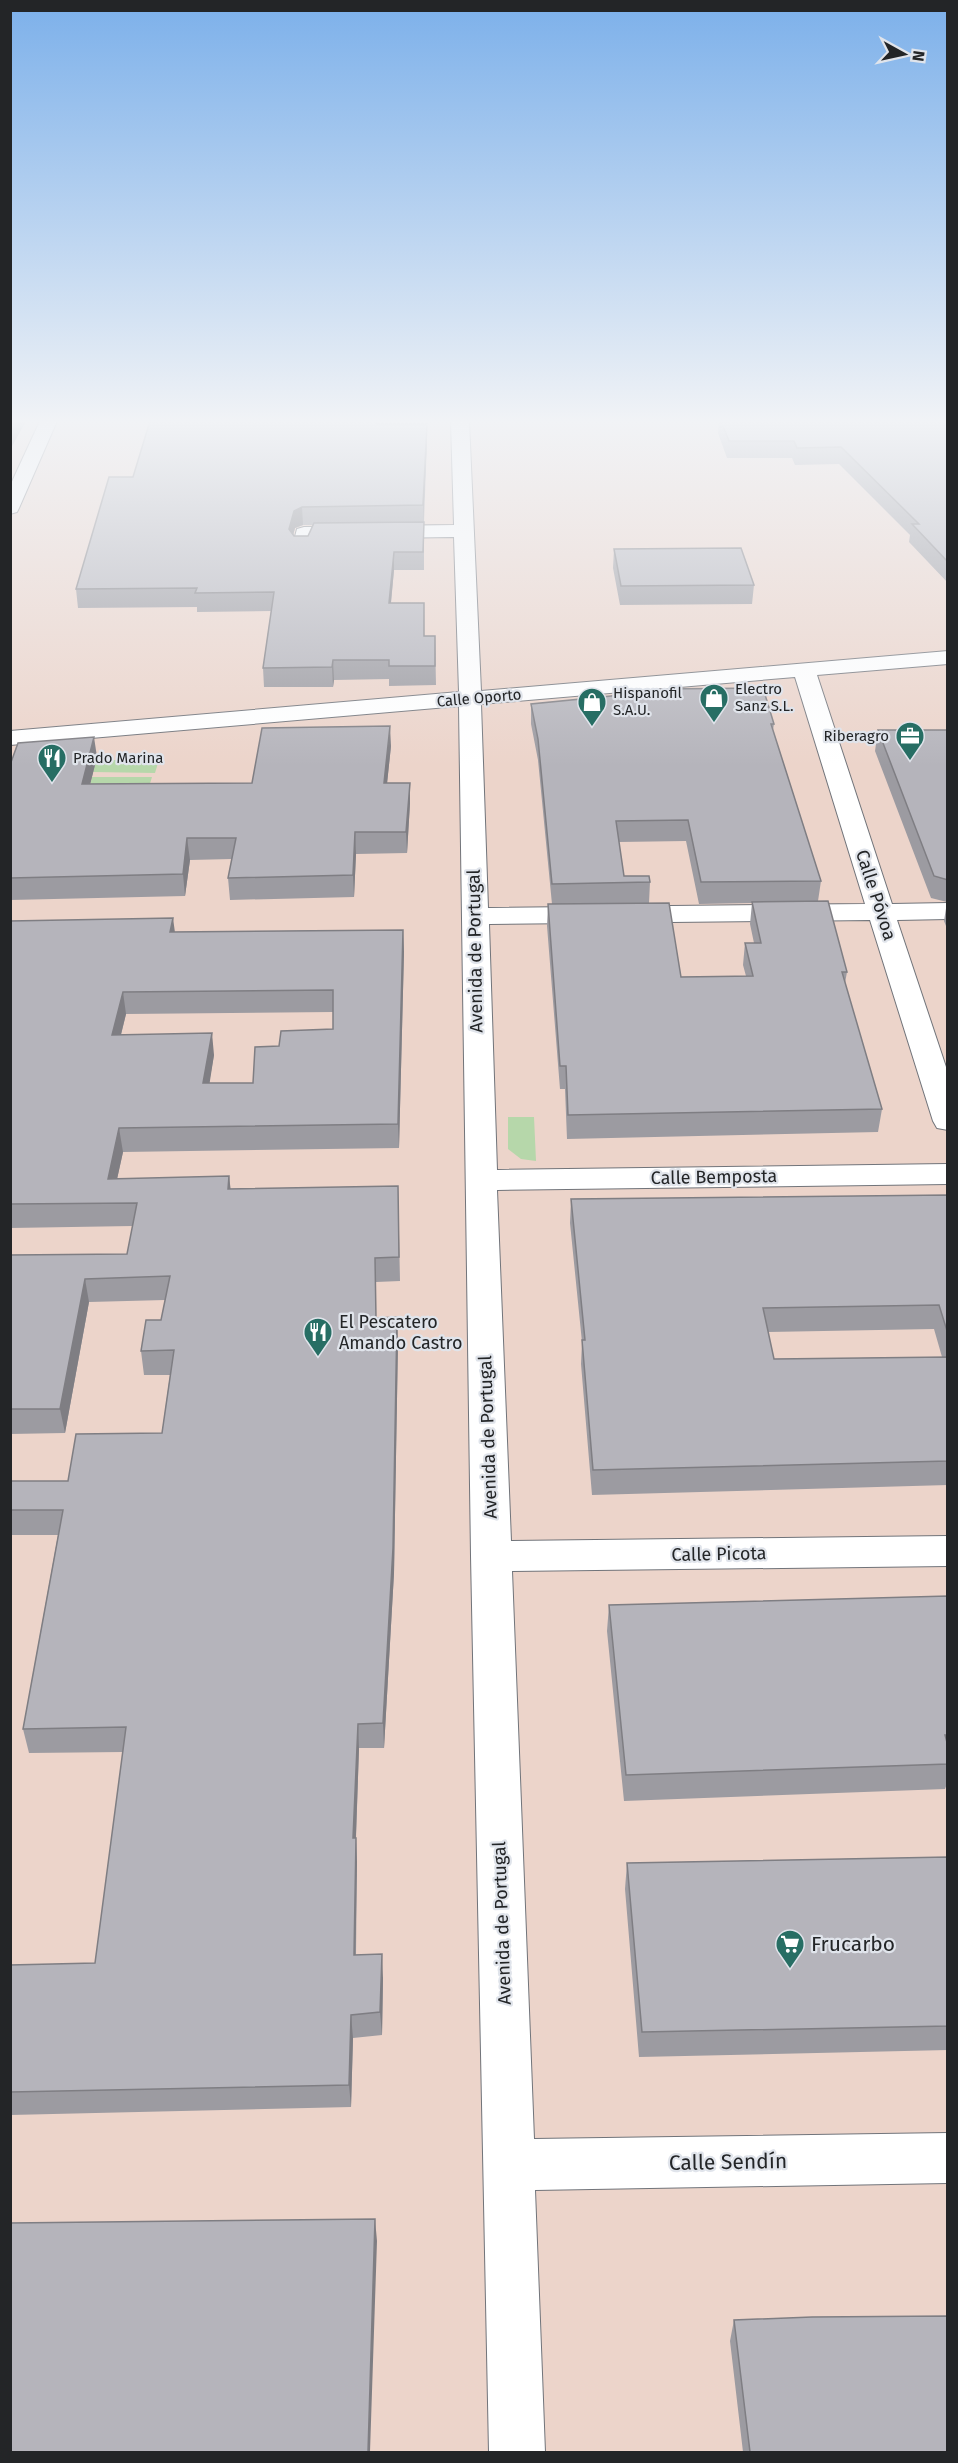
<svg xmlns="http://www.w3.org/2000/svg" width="958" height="2463" viewBox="0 0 958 2463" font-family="'Fira Sans',sans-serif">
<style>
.industrial{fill:#ecd4ca}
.green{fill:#b6d7aa}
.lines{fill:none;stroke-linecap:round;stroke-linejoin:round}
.minor-casing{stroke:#71747a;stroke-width:2}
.minor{fill:#fff;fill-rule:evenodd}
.wall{fill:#9c9ba1;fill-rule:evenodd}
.shaded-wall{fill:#7f7e83}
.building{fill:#b5b4bb;stroke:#7f7e83;stroke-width:1.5;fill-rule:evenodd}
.labels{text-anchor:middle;stroke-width:4.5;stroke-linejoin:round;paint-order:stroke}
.far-poi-label{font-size:15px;fill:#232527;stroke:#e0e4eb;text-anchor:start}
.far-street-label{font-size:15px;fill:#232527;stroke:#e0e4eb}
.street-label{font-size:18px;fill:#232527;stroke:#e0e4eb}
.poi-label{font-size:18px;fill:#232527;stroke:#e0e4eb;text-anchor:start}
.near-poi-label{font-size:21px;fill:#232527;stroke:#e0e4eb;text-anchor:start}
.near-street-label{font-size:21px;fill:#232527;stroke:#e0e4eb}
</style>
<rect width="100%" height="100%" fill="#e0e4eb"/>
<path class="industrial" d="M11,421H947V2452H11Z"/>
<path class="green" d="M96,760H159L155,773L93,772Z
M92,777H152L148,790H89Z
M508,1117H534L536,1161L521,1159L508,1149Z"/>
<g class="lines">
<g class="minor-casing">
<path id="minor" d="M40,421H57L19,508L17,512L10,514V486Z
M451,421H469L481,691L948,651V664L817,675L892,904L948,903V919L897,920L948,1073V1130L937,1128L933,1121L870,920L489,924L497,1170L948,1164V1184L497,1190L511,1541L948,1536V1566L512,1571L534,2139L948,2133V2183L535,2190L545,2452H489L471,1556L459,706L10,745V731L459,692L454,537L313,539L309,552H295L292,548L297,529L304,527L454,525ZM795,677L865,904L488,908L481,704Z"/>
</g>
<use href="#minor" class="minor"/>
</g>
<path class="wall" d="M150,421H377V424L427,441L424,522V570H394L391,603L424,636H435L436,685L389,686V679L334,680L333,687H264L263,668L271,611L197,612V607L78,608L76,589L133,477ZM303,525H313L308,536H294L293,535L295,528Z
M719,421H948V583L909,542L910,535L839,464L795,465L792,458H727L718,433Z
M614,549L754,585L752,604L620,605L613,568Z
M531,704L774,724L773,730L821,881L818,901L847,972L845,983L882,1109L878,1132L567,1139L565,1089H560L547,926L548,904H552L538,760L531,724ZM686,841L699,904L752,903L750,924L754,943H745L743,965L746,976L681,977L649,903L650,882L624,876L619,842Z
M878,730H948V931L944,921L947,902L931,898L875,751Z
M391,746L387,783L410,803L407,853L356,854L354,897L230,900L228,878L232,859L190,860L185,896L10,900V765L97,757L90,784L252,783Z
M10,921L175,932L403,930L404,952L399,1148L123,1152L117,1179L229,1176L230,1189L398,1186L400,1281L376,1282V1318L398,1341L394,1573L384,1748H359L356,1838L357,1862L356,1955L383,1978L382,2035L353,2038L351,2107L10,2115V1965L95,1963L123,1752L29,1753L23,1729L58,1535H10V1481H68L162,1433L170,1375H144L141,1351L161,1320L165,1300L89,1302L65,1433L10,1434V1255L127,1254L133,1226L10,1228ZM333,1012V1029L279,1046L253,1083H209L214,1055L121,1035L126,1014Z
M948,1195V1485L592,1495L581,1364L582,1342L570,1223L571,1199ZM934,1329L942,1357L774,1359L768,1332Z
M948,1596V1781L945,1789L624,1801L607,1631L609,1605Z
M948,1857V2050L639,2057L625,1889L627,1863Z
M734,2320L948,2452H743L730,2341Z"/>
<path class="shaded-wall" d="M14,421H26L10,450V427Z
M427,424V441L423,523V505Z
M302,507L303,525L295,528L290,547L289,529L294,511Z
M394,552V570L389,622V603Z
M333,660L334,680L333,687L332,667Z
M390,726L391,746L385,803L384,783Z
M94,737L97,757L85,805L82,784Z
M410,783V803L407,853L406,832Z
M355,832L356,854L354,897L353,875Z
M187,838L190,860L185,896L183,874Z
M173,918L176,940L170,932Z
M403,930L404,952L399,1148L398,1124Z
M123,992L126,1014L115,1058L112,1035Z
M212,1033L214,1055L206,1106L203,1083Z
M119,1128L123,1152L112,1202L108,1179Z
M229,1176L232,1200L228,1189Z
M85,1279L89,1302L65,1433L60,1409Z
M397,1317L398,1341L394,1573L384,1748L383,1723Z
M358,1724L359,1748L355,1862L353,1838Z
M356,1838L357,1862L355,1978L354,1955Z
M382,1954L383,1978L382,2035L380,2012Z
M351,2015L353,2038L351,2107L349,2085Z
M375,2219L377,2241L370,2452H368Z"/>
<path class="building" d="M150,421H376V424H427L423,505L302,507L294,511L289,529L294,536H308L314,523L424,522L423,552H394L389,603H424V636H435V666H389V660H333L332,667L263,668L274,592L195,593L197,588L76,589L109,477H133Z
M721,421H947L948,562L912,524H919L841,447L797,448L794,441H729Z
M741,548L754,585L621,586L614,549Z
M763,688L774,724H771L821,881L701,882L688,820L616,821L624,876H649L650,882L552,884L538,739L531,704L661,691L660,689Z
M390,726L384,783H410L406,832H355L353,875L228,878L236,838H187L183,874L10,878V765L18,743L94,737L82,784L252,783L262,728Z
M878,730H948V880L934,876Z
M828,901L847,972H842L882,1109L568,1115L566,1066H560L548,904L669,903L681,977L753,976L745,943H761L752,902Z
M173,918L170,932L403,930L398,1124L119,1128L108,1179L229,1176L228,1189L398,1186L399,1257L375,1258L376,1318L397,1317L393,1548L383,1723L358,1724L353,1838H356L354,1955L382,1954L380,2012L351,2015L349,2085L10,2092V1965L95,1963L126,1727L23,1729L63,1510H10V1481H68L76,1434L162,1433L174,1350L141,1351L146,1320H161L170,1276L85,1279L60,1409H10V1255L127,1254L137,1203L10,1204V921ZM333,990V1029L281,1031L279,1046L255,1047L253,1083H203L212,1033L112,1035L123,992Z
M948,1195V1334L939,1305L763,1308L774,1359L948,1357V1461L593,1470L582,1340H585L571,1199Z
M948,1596V1735H945L948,1746V1764L626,1775L609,1605Z
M948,1857V2026L642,2032L627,1863Z
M375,2219L368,2452H10V2223Z
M948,2316V2452H750L734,2320L812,2317Z"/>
<linearGradient id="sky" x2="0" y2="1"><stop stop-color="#7cb0ea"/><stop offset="0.55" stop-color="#f1f3f6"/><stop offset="1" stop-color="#f1f3f6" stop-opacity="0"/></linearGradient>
<rect width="958" height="766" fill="url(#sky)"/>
<defs>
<g id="shop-pin" transform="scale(1.5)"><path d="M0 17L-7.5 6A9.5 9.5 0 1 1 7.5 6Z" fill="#276e64" stroke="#e0e4eb"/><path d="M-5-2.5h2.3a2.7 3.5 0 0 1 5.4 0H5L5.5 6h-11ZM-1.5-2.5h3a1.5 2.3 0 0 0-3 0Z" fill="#fff"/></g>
<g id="office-pin" transform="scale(1.5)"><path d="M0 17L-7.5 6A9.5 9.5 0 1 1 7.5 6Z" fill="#276e64" stroke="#e0e4eb"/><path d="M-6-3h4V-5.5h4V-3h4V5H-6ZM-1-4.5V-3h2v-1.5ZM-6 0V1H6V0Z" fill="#fff"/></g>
<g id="restaurant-pin" transform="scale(1.5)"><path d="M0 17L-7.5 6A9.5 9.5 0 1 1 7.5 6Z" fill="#276e64" stroke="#e0e4eb"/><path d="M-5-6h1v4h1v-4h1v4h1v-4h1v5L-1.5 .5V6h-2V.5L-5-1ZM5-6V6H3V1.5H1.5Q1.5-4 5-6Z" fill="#fff"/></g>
<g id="supermarket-pin" transform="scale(1.5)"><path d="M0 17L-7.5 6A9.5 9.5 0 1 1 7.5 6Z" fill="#276e64" stroke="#e0e4eb"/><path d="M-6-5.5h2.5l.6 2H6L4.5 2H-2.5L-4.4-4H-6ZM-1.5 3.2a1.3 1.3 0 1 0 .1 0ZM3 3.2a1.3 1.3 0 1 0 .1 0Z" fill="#fff"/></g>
</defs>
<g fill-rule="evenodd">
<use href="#shop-pin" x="714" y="698"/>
<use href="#shop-pin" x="592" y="702"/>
<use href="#office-pin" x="910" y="736"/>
<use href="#restaurant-pin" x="52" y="758"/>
<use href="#restaurant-pin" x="318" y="1332"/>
<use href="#supermarket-pin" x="790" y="1944"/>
</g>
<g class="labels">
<g class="far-poi-label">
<text x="735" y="694">Electro<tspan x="735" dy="17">Sanz S.L.</tspan></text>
<text x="613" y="698">Hispanofil<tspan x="613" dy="17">S.A.U.</tspan></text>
<text x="889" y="741" text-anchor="end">Riberagro</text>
<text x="73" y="763">Prado Marina</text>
</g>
<g class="far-street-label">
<text transform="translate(479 698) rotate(-5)" y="5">Calle Oporto</text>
</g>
<g class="street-label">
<text transform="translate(876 895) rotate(72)" y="6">Calle Póvoa</text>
<text transform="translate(475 951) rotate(-91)" y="6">Avenida de Portugal</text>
<text transform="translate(714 1177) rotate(-1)" y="6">Calle Bemposta</text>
<text transform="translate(488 1437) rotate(-92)" y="6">Avenida de Portugal</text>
<text transform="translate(719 1554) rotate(-1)" y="6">Calle Picota</text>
<text transform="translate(502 1923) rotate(-92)" y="6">Avenida de Portugal</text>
</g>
<g class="poi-label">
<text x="339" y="1328">El Pescatero<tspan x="339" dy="21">Amando Castro</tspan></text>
</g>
<g class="near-poi-label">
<text x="811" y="1951">Frucarbo</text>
</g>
<g class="near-street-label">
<text transform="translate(728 2162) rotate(-1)" y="7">Calle Sendín</text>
</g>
</g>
<rect width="958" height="2463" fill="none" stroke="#232527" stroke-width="24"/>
<g transform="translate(904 54) rotate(98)" stroke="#e0e4eb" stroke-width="4.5" paint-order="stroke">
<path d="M0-4.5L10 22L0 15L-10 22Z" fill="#232527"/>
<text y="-9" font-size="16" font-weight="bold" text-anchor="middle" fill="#232527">N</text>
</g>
</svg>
